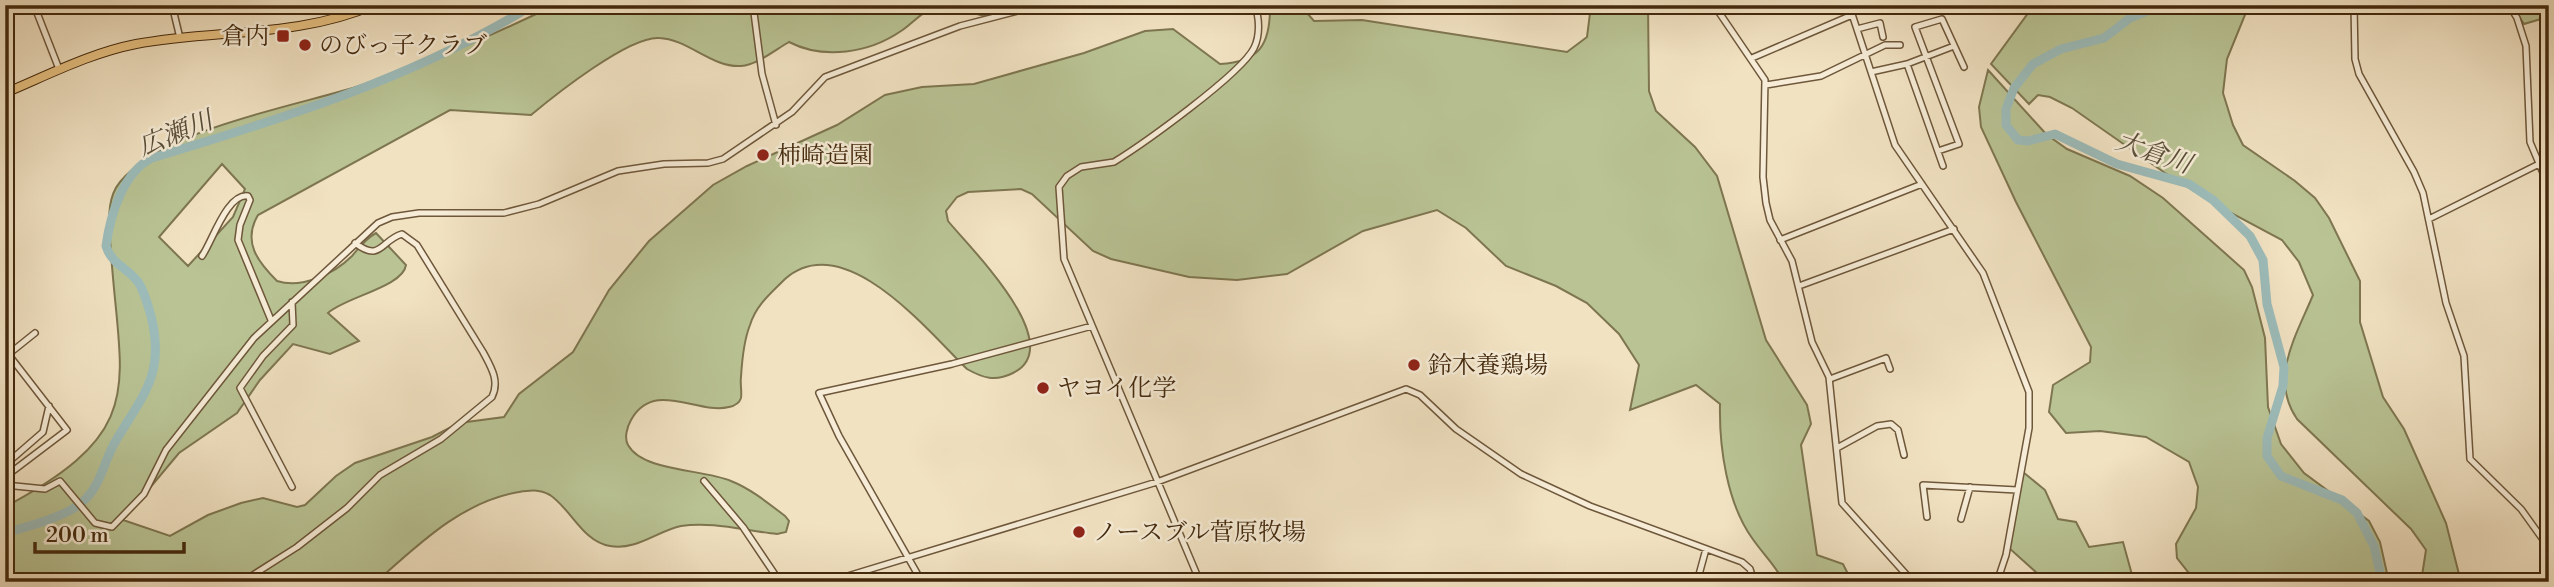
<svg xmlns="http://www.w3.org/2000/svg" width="2554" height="587" viewBox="0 0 2554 587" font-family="'Libre Bodoni','Noto Serif JP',serif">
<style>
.green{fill:#b9c394;stroke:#7e7650;stroke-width:2;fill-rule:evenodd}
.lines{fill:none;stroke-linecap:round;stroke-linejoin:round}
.river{stroke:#9cbcba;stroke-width:9}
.minor-casing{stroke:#6e573a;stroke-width:8}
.highway-casing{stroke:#43290d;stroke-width:10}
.minor{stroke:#f6ecd7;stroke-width:5}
.highway{stroke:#e8c181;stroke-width:8}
.poi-dot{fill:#8f2418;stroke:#f6ecd7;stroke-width:2.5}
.labels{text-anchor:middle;stroke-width:5;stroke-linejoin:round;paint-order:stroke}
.poi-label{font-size:24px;fill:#43290d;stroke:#f6ecd7;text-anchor:start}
.water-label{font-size:26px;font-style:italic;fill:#594e38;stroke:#f6ecd7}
</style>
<rect width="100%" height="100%" fill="#f1e2c2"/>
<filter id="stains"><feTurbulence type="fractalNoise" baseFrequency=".00286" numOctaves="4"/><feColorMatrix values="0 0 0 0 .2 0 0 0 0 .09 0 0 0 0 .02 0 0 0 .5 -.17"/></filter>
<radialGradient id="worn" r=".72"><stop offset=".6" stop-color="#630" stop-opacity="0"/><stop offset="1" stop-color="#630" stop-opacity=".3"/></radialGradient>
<path class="green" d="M555,5H1034C1015,13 997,21 977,14C963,10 951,2 936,7C923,10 912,24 901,31C869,53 824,60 789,42C775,50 757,65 741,66C712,68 688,39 659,38C629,36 555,95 531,115L450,110L258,215C242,242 258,262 277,281C302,289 334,274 352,256C360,247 365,239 376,233L406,265C403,287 345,297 328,313L359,341L330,354L293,344L260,380L237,413L179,453L123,520L170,536L208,515L241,503L263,498L297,507L305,505L336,476L355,463L432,437L459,423L504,417L519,394L573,352L609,290L649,241L713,185L747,166L837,125L885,95L922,87L974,84L1084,53L1145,31L1173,29L1220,64C1259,62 1270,45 1270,8L1300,5L1314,21L1362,20L1567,52L1587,37L1591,5H1648L1649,91L1656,111L1695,147L1717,176L1766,340L1807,405L1811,424L1801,445L1817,555L1843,564L1852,582H1784C1775,565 1763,554 1752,538C1727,503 1719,447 1720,404L1696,385L1630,410L1639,365L1619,334L1587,303L1556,286L1506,266L1466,228L1437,210L1363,231L1287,274L1237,280L1189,277L1111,259L1093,251L1032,194L1021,189L968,192L957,197L946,211L948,221C968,246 1070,345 1013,373C995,382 983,378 967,369C928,331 844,227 785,279C771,293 756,305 750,325C744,340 742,360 741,377C740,383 742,392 741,398C739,404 734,406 729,407C697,415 654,379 631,420C627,427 624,438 628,445C643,472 704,469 731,481C751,489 768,503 785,516L789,521L786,532L777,534C746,531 712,521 681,526C657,531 636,551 610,546C583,542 571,509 550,495C539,489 530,490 519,492C461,502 419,544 376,582H5V507C155,427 118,384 110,238C109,218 107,198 120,182C165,127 303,105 369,83C433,61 495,34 555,5ZM222,164L245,189L233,217L188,266L159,237Z
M2034,5H2249L2227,59L2223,93L2233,125L2243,145L2295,181L2315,198L2329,218L2360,281V322L2383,397L2404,429L2446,523L2461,582H2421L2426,550L2411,529L2297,419C2269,378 2296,336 2313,295L2299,262L2282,240L2218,206L2165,173L2072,108L2050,97L2038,95L2029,104L1991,64Z
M2511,5H2549V26L2546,28L2541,19L2524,24Z
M1988,70L2046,134L2067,149L2130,176L2163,198L2244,270L2252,287L2265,338L2268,407L2281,444L2304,473L2369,521L2380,542L2389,582H2196L2177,558L2176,544L2196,508L2198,487L2189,462L2146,437L2100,431L2066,433L2049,412L2053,385L2090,362L2091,347L2016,202L1981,127L1979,107Z
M2023,472L2045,490L2058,519L2076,522L2089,547L2123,542L2134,582H2047L2009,548Z"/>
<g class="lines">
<path class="river" d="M2161,5L2130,18L2104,38L2061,49L2033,64L2014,88L2006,109V125L2018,140L2028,141L2055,134L2117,164L2189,184L2213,200L2250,236L2263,260L2267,304L2284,367L2283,386L2267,438V456L2281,476L2342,500L2357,513L2374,546L2382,582
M5,533C26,527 64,517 80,504C101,487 102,466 114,444C141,397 166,376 151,316C148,306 145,294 140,285C131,269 112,266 106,246C110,216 123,172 152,158C282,119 416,77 533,5"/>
<g class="minor-casing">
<path id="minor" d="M34,5L59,69
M172,5L180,38
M753,5L762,74L776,125
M1714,5L1765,80L1763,177L1766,203L1770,220L1792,261L1812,342L1829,377L1842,503L1913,582
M1849,5L1895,145L1983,273L2029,392V428L2006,555L1997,582
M2354,5L2355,59L2359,74L2414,172L2423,193L2446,303L2464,356L2470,459L2521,509L2549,548
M2509,5L2517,18L2526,46L2530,142L2549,187
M1857,29L1880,23L1883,37
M1752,58L1852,15
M1907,64L1943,166
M1871,72L1907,64L1954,46
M1766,85L1821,76L1885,45H1900
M1938,151L1959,144L1915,27L1942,19L1964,67
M2429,219L2549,159
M1780,240L1922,184
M202,256C212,242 227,193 248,196L250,200L240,225L238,240L271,320
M1799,286L1954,229
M5,350L67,430L5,477
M5,357L35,333
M1830,379L1886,358L1890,369
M1837,448L1877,426L1891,424L1898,430L1904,455
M5,465L43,432L49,406
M704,481L743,527L780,582
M5,485L45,489L60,481L95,523L112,527L144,494L166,450L254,338L378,223L392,217L419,213H504L539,204L618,171L664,164L708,163L723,159L792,112L825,77L960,26L1041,5
M292,487L240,388L263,356L293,325L292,302
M1927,517L1923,485L2017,490
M1961,519L1970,487
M242,582L297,547L347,508L380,475L441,439L492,397C500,381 491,367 483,352L417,245L402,234C381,240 381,263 355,243
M828,582L1157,482L1406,389L1420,395L1456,429L1521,474L1590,506L1742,562L1750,569L1754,582
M922,582L839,436L819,393L952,364L1092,326
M1200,582L1064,259L1059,187L1067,176L1081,167L1114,162C1143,144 1240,75 1254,48C1260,36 1260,17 1254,5
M1697,582L1706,549
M2027,582V579"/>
</g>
<g class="highway-casing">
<path id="highway" d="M5,93C48,75 90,53 136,44C216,29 297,38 374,5"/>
</g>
<use href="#minor" class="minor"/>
<use href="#highway" class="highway"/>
</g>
<g class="poi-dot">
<rect x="276" y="29" width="14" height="14" rx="3.5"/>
<circle cx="305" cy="45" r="7"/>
<circle cx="763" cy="155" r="7"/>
<circle cx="1414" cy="365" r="7"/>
<circle cx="1043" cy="388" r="7"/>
<circle cx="1079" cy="532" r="7"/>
</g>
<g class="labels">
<g class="poi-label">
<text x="269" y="44" text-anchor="end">倉内</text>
<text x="319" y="53">のびっ子クラブ</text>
<text x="777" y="163">柿崎造園</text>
<text x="1428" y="373">鈴木養鶏場</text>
<text x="1057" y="396">ヤヨイ化学</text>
<text x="1093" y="540">ノースブル菅原牧場</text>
</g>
<g class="water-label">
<text transform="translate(175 133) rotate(-22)" y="9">広瀬川</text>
<text transform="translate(2154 152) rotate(19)" y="9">大倉川</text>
</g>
</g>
<rect width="2554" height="587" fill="none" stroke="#f1e2c2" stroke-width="28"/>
<rect x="7" y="7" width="2540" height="573" fill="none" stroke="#43290d" stroke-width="3.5"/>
<rect x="14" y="14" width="2526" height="559" fill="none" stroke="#43290d" stroke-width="2"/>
<path d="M35 542v10h149v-10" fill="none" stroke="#43290d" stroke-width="3.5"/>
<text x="46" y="542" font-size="21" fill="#43290d" stroke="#f6ecd7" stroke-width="5" paint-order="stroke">200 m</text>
<rect width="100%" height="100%" filter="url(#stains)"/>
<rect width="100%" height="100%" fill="url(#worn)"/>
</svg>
